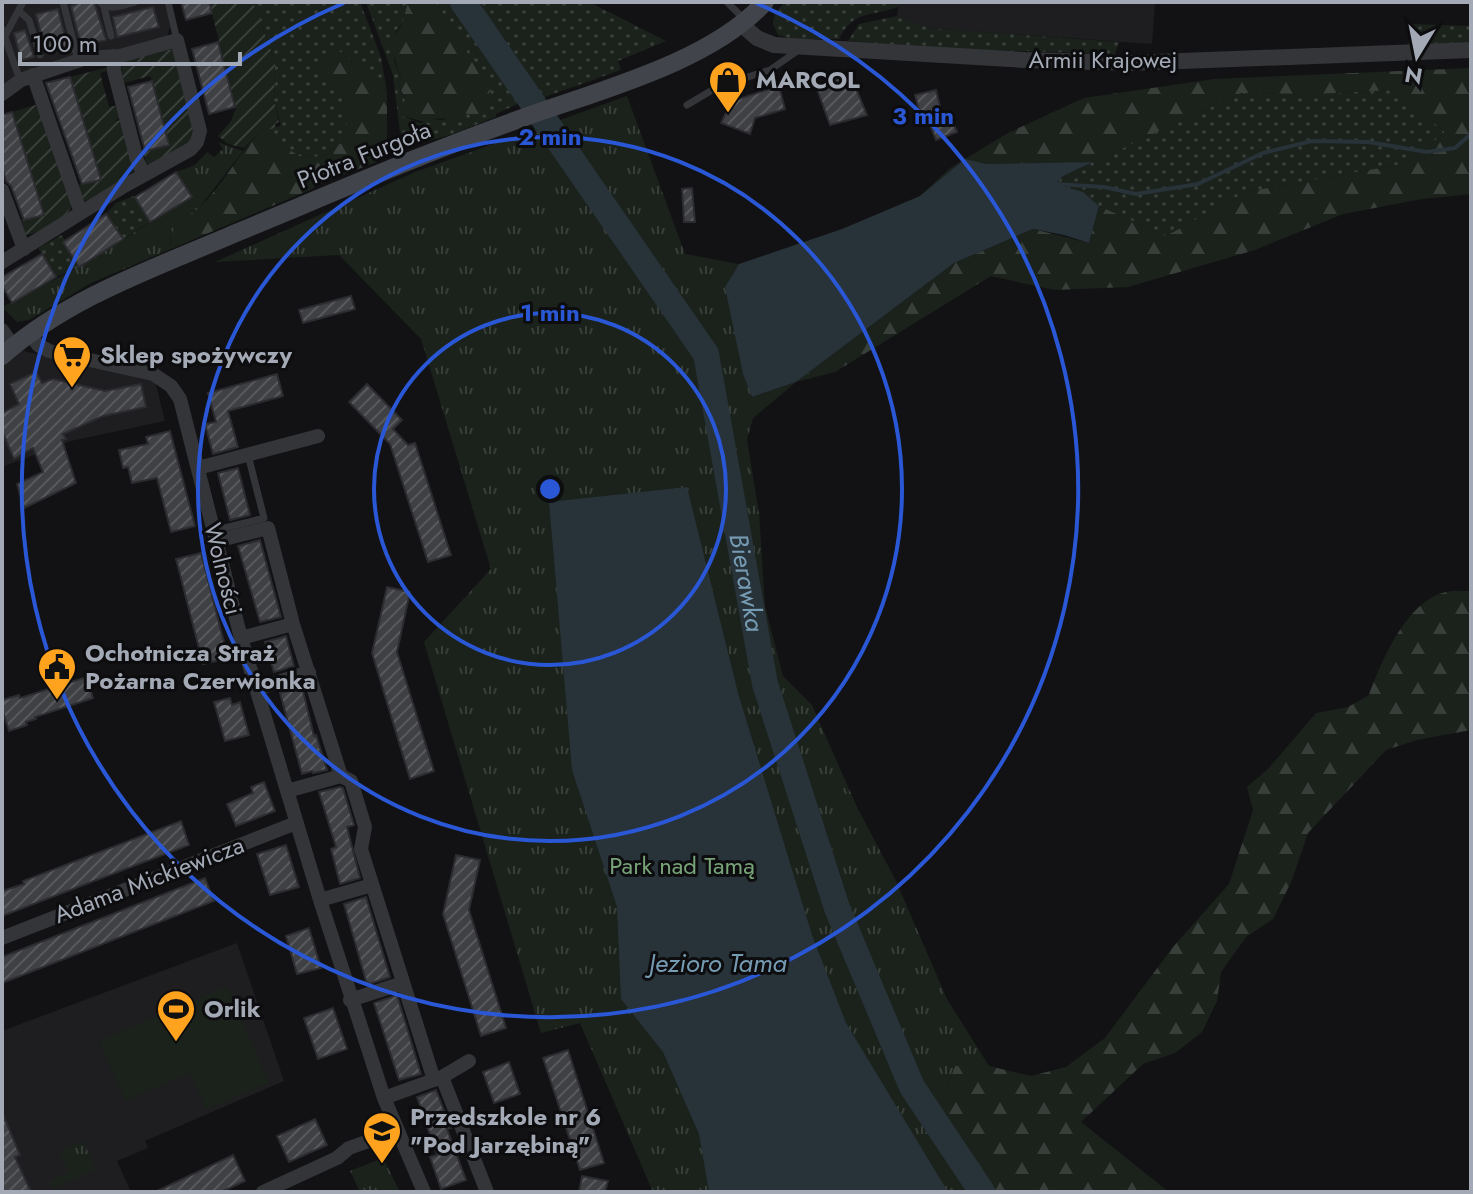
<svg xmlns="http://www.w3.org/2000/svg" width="1473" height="1194" viewBox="0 0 1473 1194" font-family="Jost,sans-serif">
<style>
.built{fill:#1e1e21}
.grass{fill:url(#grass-dots)}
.forest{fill:url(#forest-firs)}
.park{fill:url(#park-tufts)}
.garden{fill:url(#garden-furrows)}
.pitch{fill:#1a221b}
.water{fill:#283239}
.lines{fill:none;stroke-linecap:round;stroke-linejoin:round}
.stream{stroke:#283239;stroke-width:4}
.river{stroke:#283239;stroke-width:26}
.building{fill:url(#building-hatch);stroke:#2c2c30;stroke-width:2}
.service{stroke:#333539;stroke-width:7}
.minor{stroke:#333539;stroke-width:14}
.tertiary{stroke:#333539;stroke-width:16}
.secondary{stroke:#41444a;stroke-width:18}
.ring{fill:none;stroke:#2a57d5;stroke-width:4}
.labels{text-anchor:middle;stroke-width:6;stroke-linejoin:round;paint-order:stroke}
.street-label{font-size:24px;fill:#a3aab6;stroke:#0d0d0f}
.poi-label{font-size:24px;font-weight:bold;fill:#a3aab6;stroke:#0d0d0f;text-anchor:start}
.park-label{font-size:24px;fill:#78a378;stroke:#0d0d0f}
.water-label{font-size:26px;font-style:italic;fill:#769cb4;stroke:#0d0d0f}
.centre{fill:#2a57d5;stroke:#0d0d0f;stroke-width:4}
.ring-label{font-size:24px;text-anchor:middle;font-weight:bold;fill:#2a57d5;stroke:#0d0d0f;stroke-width:6;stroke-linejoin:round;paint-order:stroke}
</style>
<defs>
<pattern id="grass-dots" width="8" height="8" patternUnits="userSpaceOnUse" patternTransform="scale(2)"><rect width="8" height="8" fill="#1a221b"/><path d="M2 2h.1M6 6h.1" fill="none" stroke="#383f3a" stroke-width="1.8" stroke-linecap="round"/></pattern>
<pattern id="forest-firs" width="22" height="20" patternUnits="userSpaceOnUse" patternTransform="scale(2)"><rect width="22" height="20" fill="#1a221b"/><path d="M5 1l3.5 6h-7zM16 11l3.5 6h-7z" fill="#383f3a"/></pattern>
<pattern id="park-tufts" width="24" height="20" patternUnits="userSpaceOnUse" patternTransform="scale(2)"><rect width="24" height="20" fill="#1a221b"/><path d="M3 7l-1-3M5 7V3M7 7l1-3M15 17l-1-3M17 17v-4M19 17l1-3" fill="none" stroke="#383f3a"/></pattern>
<pattern id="garden-furrows" width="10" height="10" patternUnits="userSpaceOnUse" patternTransform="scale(2)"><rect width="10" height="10" fill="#1a221b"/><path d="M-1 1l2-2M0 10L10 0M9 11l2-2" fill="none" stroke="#383f3a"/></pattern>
<pattern id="building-hatch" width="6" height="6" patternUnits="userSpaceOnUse" patternTransform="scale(2)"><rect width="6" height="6" fill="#3e4044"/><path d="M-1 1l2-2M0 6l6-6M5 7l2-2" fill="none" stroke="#57595d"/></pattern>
</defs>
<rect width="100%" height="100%" fill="#121214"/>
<path class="built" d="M2,2H164L170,27L167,36L2,87Z
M899,2H1155L1152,44L929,28L897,16Z
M2,346L155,381L165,421L71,441L2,467Z
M237,943L284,1081L145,1141L148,1148L117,1161L131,1192H2V1031Z"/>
<path class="grass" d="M253,2H360L381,57L387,92L337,49L322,69C345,99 351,100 345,140L323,157L299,156L261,131L281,126L274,101L275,62Z
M366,2H408L403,21L396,31L394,61L401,77L399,86L406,102L402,116L420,123L431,119L443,120L459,112L483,115L486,98L491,90L435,2H455L524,101L496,114V117C468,127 435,145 404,142L412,138L400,133L393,75Z
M473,2H589L666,41L618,61L621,70L539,99Z
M785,2H899L898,7C872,17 854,9 839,39H792L778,35L773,24L775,13Z
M897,16L929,28L1119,42L1115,54L958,49L848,41L859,24Z
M1412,24L1471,26V42L1408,45Z
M1394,90L1445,132L1408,163L1246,192L1166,236L1099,206L1082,192L1056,184L1063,176L1241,93L1316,94Z
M134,196L150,222L123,239L106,214L116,203Z
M62,235L65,240L63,242L79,267L56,277L38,248Z"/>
<path class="forest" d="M408,2H435L491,90L486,98L484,115L478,116L460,112L455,118L431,119L429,123L402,116L405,98L399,86L401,77L390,45L403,21Z
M337,49L387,92V137L379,161L317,185L312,189L171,249C170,241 170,232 175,225C181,217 194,213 201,206C224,183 238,154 261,131L299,156L323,157L345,140C351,100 345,99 322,69L327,50Z
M1471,68V194L1422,199L1343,214L1255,250L1128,287L1054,290L991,276L835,372L796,382L954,263L1033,229L1089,243L1099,206L1166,236L1246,192L1408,163L1445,132L1394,90L1316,94L1241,93L1093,162L1043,164L920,196L950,168L1008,133L1084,98L1214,79Z
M1471,591V730L1417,740L1386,750L1308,833L1292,880L1273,919L1246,937L1221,972L1217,1001L1202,1032L1175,1053L1143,1064L1081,1122L1169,1192H997L937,1112L955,1066H989L1031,1076L1066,1067L1105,1038L1173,947L1229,884L1253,810L1247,787L1269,768L1316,713L1348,707L1369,695C1381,662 1407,600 1446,592C1453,590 1463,591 1471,591Z"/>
<path class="park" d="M627,96L685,254L739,264L725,287L752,397L796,382L753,418L747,440L759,513L765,606L783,676L812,705L856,805L896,881L947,999L989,1066H955L937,1112L997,1192H653L580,1023L541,1033L424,642L491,569L421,339L339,255L215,262L415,172Z
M218,142L243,151L199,208L176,224L170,238L171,249L91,283L29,320L17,322L2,307L79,267L191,197L176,172L195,165L207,152L214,157L223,149Z
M83,1141L96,1169L52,1189L49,1182L69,1172L59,1152Z
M383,1158L400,1192H360L350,1171Z"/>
<path class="garden" d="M209,2H253L275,62L274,101L279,122L275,124L276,128L261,131L244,148L228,144L218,136L231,121L236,108Z
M162,49L173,50L195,126L192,142L152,166L147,164L143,152L169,145L152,81L150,76L124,83L120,63Z
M109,67L110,70L100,73L109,107L119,105L122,117L114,121L123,120L134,171L88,201L82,200L78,185L101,179L70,77Z
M39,104L72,204C69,219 41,232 27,235L24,233L21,220L44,214L12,112Z"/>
<path class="pitch" d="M227,986L269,1083L206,1109L190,1073L125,1101L99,1041Z"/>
<path class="water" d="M965,159L986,164L1093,162L1063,176L1056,184L1083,192L1099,206L1089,243L1064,235L1033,229L954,263L796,382L752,397L743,374L725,287L739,264L842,229L920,196Z
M687,487L738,693L812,935L846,1023L948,1192H709L699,1134L663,1052L621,999L617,907L572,770L549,502Z"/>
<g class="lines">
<path class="stream" d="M1056,184L1104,187L1136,194L1198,184L1263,153L1312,141L1368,142L1427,152L1455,148L1471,134"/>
<path class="river" id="s1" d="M463,2L706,354L765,684L837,908L912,1087L982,1192"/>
</g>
<path class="building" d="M81,2H94L106,40L81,46L71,6Z
M181,2H209L212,13L186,20Z
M153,7L159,27L117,37L113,17Z
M58,9L68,49L46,54L36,14Z
M25,30L34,57L21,60L14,33Z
M218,42L235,107L209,114L192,49Z
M850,74L867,115L830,125L816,86Z
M70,77L101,180L82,184L46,83Z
M152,81L169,145L145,151L128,87Z
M779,86L785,109L755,118L750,134L721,123L732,101Z
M936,90L944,123L952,120L957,132L936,140L925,112L920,114L915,95Z
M12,112L44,215L24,220L11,186L6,181L2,166V115Z
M176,172L192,197L150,222L135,197Z
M692,188L695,222H684L682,189Z
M106,214L123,239L79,267L63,242Z
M42,254L56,277L12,303L2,286V277Z
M351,296L355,309L303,323L299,310Z
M36,372L42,383L53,379L105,391L141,384L146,407L103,416L63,434L66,439L62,440L76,483L24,508L17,484L43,472L33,448L14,459L2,431V413L19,404L10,384Z
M277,374L283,396L228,411L238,447L213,454L205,424L216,422L208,393Z
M367,384L402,420L393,429L408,445L415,443L451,555L428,562L390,444L349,402Z
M170,431L195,526L171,532L157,478L132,483L128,467L123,468L119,450L148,444L146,437Z
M238,468L250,515L230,520L218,473Z
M260,540L281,617L260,622L238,546Z
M201,553L228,658L203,664L176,559Z
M387,587L410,592L397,652L434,771L410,779L372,653Z
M286,636L294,666L274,672L265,642Z
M87,677L93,698L35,717L36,719L26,722L27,725L9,731L2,709V700L19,695L20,698Z
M302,687L314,736L316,735L327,770L313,773L312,771L302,774L280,693Z
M230,698L232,705L240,702L249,735L225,741L214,702Z
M264,782L275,811L236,826L227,804L253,793L251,787Z
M340,787L343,788L354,825L347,827L360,878L340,884L331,849L336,847L319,792Z
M181,821L189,845L2,916V891L24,884L23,881Z
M286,845L299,887L270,895L257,854Z
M456,855L480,860L469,910L506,1028L481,1036L443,914Z
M205,878L214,901L2,983V957Z
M366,897L390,977L369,984L366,981L344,904Z
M309,928L321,968L297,974L286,936Z
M397,995L421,1074L399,1080L374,1003Z
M333,1008L347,1049L318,1059L304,1018Z
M568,1050L604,1163L580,1170L543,1058Z
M509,1062L520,1094L494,1103L483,1072Z
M436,1090L451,1128L447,1129L466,1180L441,1189L430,1157L437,1155L417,1097Z
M2,1112L20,1155L15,1157L31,1192H2Z
M315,1119L327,1145L289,1162L277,1136Z
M233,1155L245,1181L221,1192H155Z
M582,1176L608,1181L605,1192H579Z"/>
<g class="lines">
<path class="service" d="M63,2L78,60
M100,2C110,12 123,5 135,2
M168,2L177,40
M727,2L745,20
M104,7L111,36
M20,12L29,20L40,55
M2,29L20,80
M5,36L23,2
M687,105L719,86L770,70L800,49
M213,531L264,518L248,455"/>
<path class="minor" d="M113,56L114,71L137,160L144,175
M33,75L81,213
M2,94L21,80L86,58L120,56L177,40L200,131L197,142L191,149L124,186L2,262
M2,190L24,249
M2,330L14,347
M30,334L38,345L49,351L153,374L171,386L180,399L241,638L320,900L384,1098L424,1192
M198,468L318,436
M216,541L268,528L293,624L341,776L351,781L365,827L361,849L434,1080
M241,638L293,624
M256,689L309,672
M287,791L341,776
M320,900L372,885
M2,938L296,823
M350,1000L403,983
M442,1077L487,1192
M384,1098L442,1077L469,1061
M263,1192L337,1158L349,1148L397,1131"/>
<path class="tertiary" d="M741,24L757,38L774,45L1025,60L1130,63L1471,50"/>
<path class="secondary" d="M2,356C69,297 155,268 236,233C333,193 429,151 528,116C601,90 712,61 765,2"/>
</g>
<g class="ring">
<circle cx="550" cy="489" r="176"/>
<circle cx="550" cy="489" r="352"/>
<path d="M756 3A528 528 0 1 1 344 3"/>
</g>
<defs>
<g id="shop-pin" transform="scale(2)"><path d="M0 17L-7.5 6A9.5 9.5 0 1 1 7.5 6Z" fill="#ffa31f" stroke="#0d0d0f"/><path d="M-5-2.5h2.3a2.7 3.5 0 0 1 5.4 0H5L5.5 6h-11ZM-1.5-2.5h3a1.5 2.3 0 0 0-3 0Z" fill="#111"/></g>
<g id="supermarket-pin" transform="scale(2)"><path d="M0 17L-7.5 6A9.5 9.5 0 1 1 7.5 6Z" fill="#ffa31f" stroke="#0d0d0f"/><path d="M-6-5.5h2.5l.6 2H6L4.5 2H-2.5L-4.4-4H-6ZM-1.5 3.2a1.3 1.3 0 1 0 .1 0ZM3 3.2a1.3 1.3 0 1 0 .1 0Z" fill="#111"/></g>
<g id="civic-pin" transform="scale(2)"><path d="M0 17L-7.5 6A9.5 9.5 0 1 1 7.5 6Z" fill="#ffa31f" stroke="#0d0d0f"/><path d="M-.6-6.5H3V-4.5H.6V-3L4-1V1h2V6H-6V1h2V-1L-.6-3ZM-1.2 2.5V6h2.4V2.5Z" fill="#111"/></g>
<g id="stadium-pin" transform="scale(2)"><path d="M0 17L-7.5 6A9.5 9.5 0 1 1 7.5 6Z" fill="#ffa31f" stroke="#0d0d0f"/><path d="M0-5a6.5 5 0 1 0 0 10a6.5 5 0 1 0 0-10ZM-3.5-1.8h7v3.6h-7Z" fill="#111"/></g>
<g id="school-pin" transform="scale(2)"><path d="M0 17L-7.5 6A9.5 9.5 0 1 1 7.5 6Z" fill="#ffa31f" stroke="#0d0d0f"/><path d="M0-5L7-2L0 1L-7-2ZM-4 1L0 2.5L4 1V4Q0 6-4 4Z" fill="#111"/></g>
</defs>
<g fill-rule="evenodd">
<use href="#shop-pin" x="728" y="80"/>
<use href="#supermarket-pin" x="72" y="355"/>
<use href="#civic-pin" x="57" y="667"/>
<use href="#stadium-pin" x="176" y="1009"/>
<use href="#school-pin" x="382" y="1131"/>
</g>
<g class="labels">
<g class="street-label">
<text x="1103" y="68">Armii Krajowej</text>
<text transform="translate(364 155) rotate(-22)" y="8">Piotra Furgoła</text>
<text transform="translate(223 569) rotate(76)" y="8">Wolności</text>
<text transform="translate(149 880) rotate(-21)" y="8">Adama Mickiewicza</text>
</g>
<g class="poi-label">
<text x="756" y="88">MARCOL</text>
<text x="100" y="363">Sklep spożywczy</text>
<text x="85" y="661">Ochotnicza Straż<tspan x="85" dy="28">Pożarna Czerwionka</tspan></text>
<text x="204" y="1017">Orlik</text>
<text x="410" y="1125">Przedszkole nr 6<tspan x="410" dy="28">"Pod Jarzębiną"</tspan></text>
</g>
<g class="park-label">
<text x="682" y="874">Park nad Tamą</text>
</g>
<g class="water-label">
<text dy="9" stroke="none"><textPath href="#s1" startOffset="660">Bierawka</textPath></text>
<text x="718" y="972">Jezioro Tama</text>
</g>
</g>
<circle cx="550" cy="489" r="12" class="centre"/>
<g class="ring-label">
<text x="923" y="124">3 min</text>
<text x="550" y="145">2 min</text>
<text x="550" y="321">1 min</text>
</g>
<rect width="1473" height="1194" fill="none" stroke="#a3aab6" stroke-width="8"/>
<g transform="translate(1417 56) rotate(190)" stroke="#0d0d0f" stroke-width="6" paint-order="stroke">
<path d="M0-6L14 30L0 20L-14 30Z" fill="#a3aab6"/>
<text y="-12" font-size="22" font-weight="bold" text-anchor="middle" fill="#a3aab6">N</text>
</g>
<path d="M20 52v12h220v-12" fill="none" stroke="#a3aab6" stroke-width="4"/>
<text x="32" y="52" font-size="24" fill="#a3aab6" stroke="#0d0d0f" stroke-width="6" paint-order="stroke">100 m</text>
</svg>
